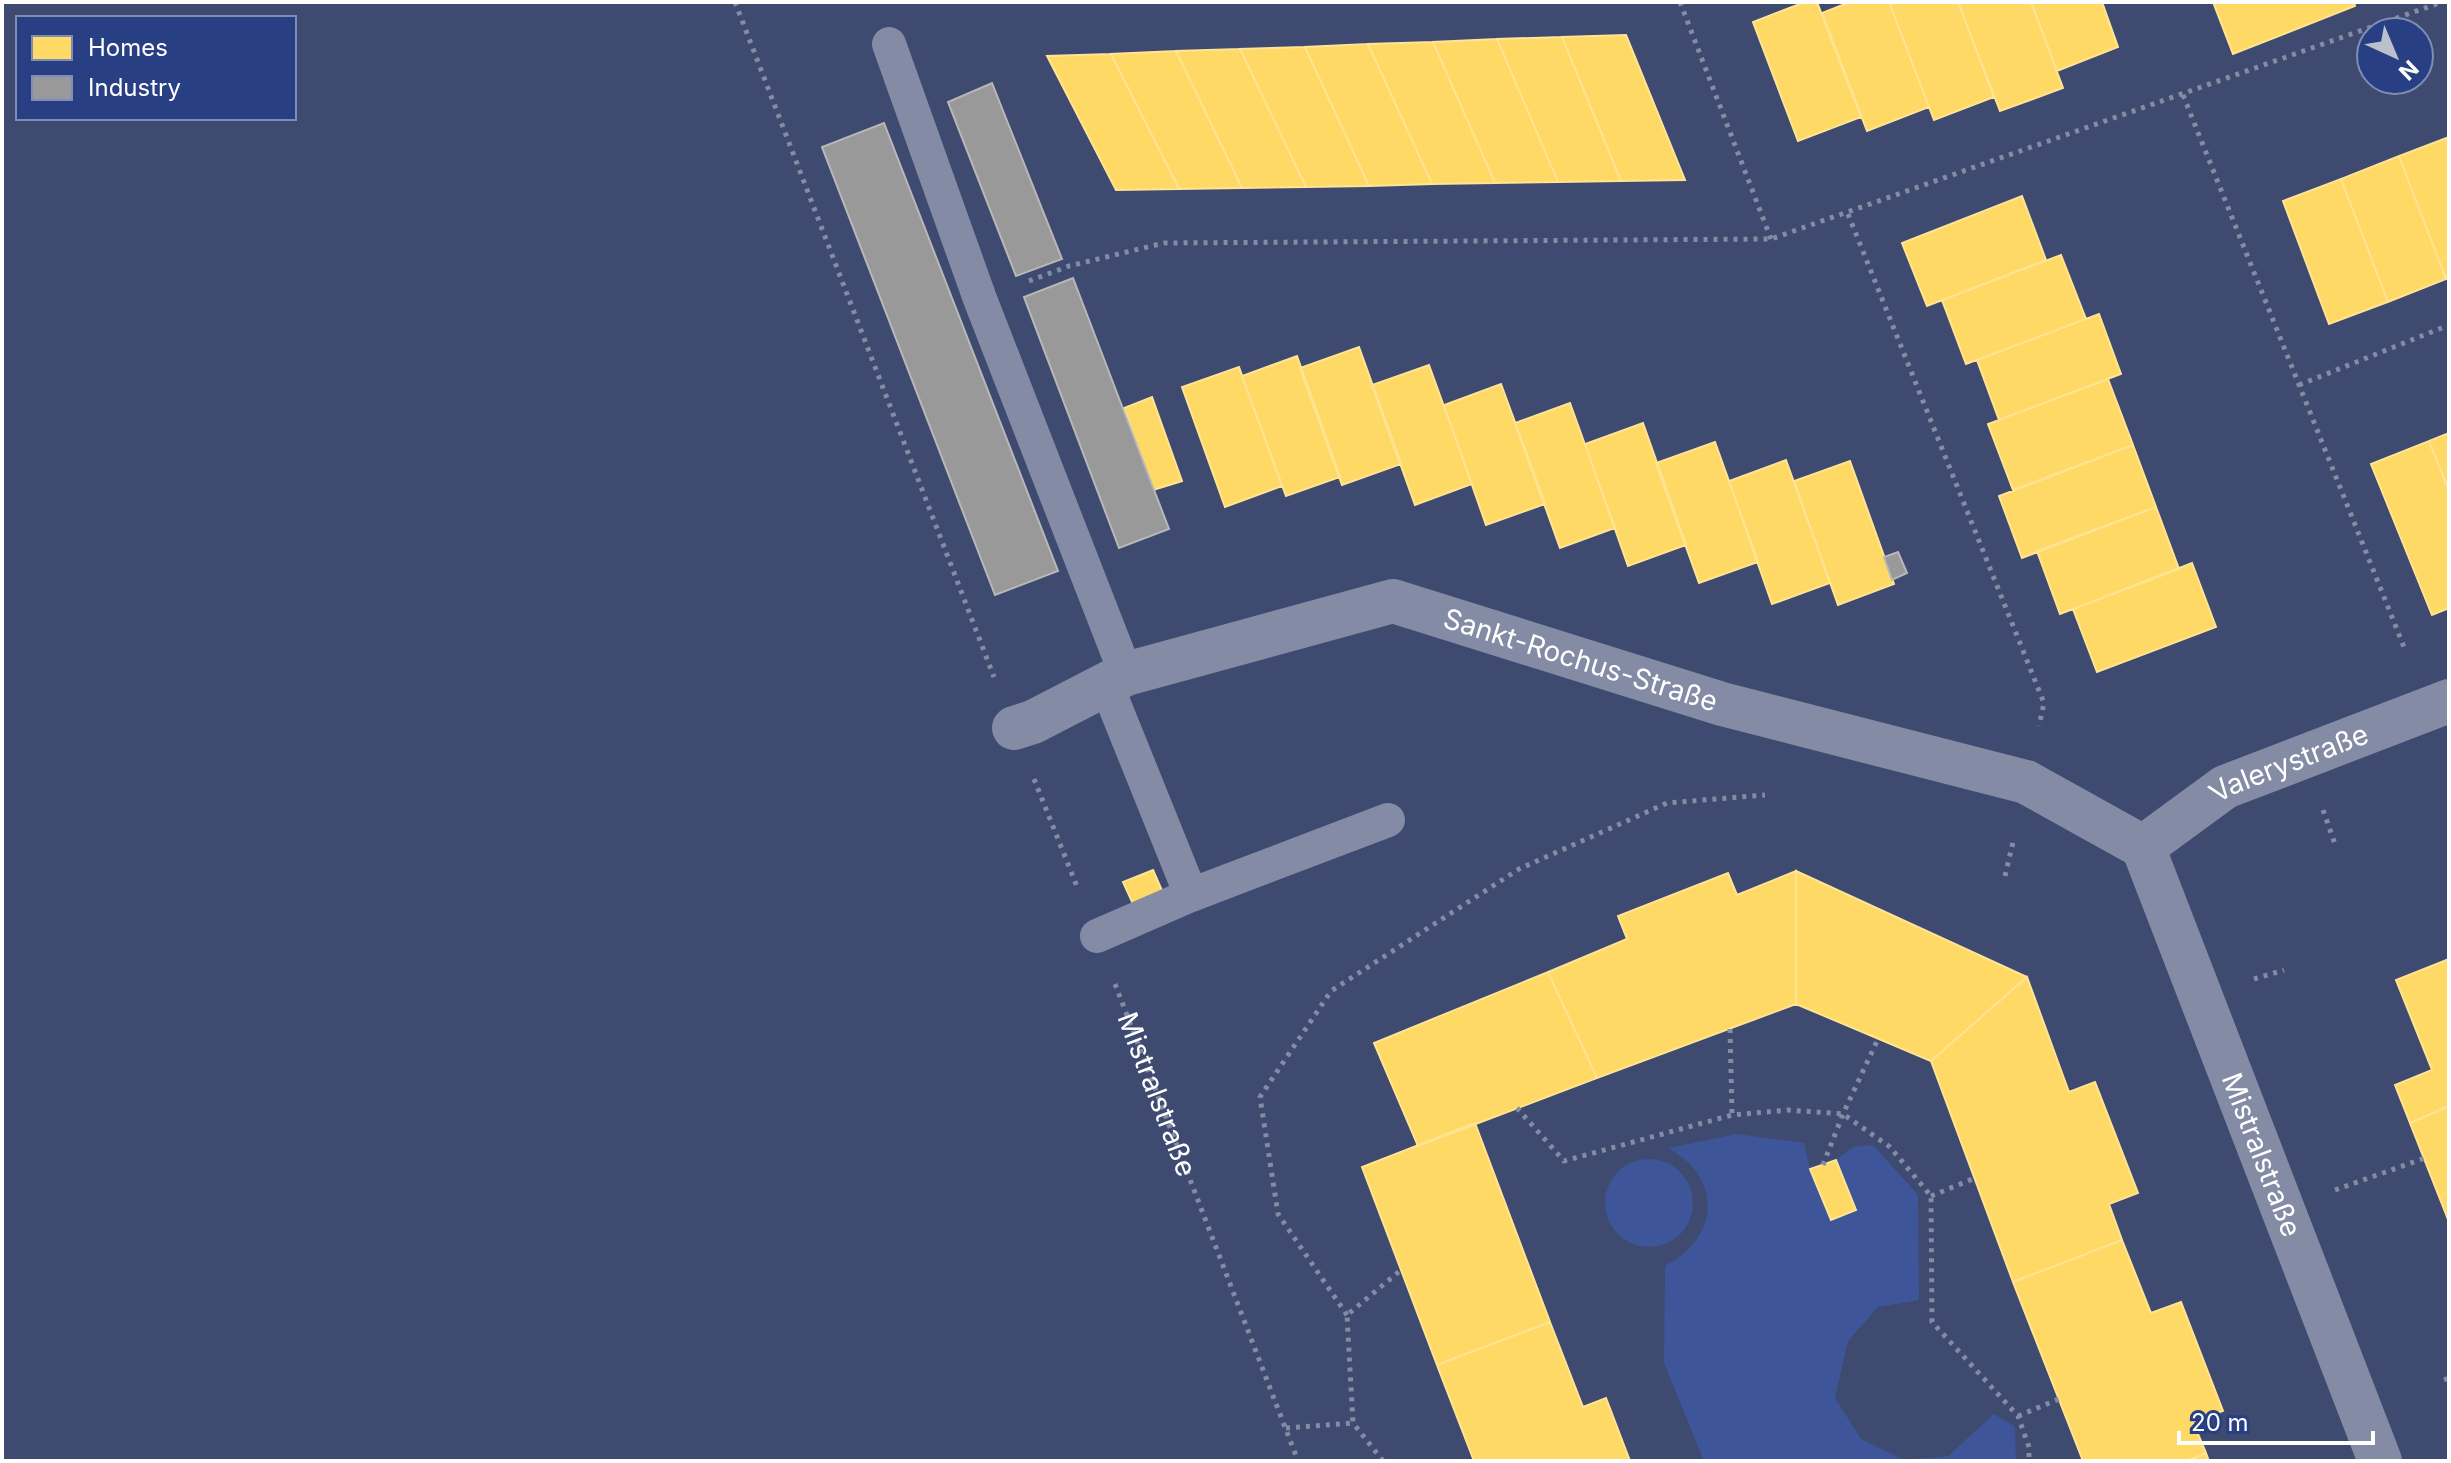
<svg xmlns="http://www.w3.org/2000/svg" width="2451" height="1463" viewBox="0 0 2451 1463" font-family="Inter,sans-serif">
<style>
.green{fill:#3e5699}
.homes{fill:#ffd966;stroke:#ffe494;stroke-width:2}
.industry{fill:#999;stroke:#b8b8b8;stroke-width:2}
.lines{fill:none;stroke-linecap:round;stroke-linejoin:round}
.path{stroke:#848ca5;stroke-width:5;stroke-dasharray:4 6;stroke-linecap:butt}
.lane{stroke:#848ca5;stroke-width:34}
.street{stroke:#848ca5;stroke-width:44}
.labels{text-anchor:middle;stroke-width:8;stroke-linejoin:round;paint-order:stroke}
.street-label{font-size:28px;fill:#fff;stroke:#293f84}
</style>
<rect width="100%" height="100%" fill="#3e4a6f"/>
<path class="green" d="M1737,1134L1804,1143L1810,1169L1831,1220L1856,1210L1836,1160L1853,1147L1873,1145L1918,1195L1919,1300L1878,1307L1848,1341L1835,1398L1861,1439L1904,1460L1948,1456L1994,1414L2015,1427L2016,1461H1704L1664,1363L1665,1266C1720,1237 1723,1178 1668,1148Z
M1605 1203a44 44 0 1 1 88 0a44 44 0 1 1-88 0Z"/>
<path class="homes" d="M1805,2H1817L1861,117L1798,141L1753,22Z
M1850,2H1889L1929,107L1867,131L1822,13Z
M1889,2H1958L1994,97L1934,120Z
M1958,2H2031L2063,88L2000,111Z
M2031,2H2102L2118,47L2057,71Z
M2213,2H2354L2355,6L2233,54Z
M1626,35L1685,180L1621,181L1562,37Z
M1562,37L1621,181L1558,182L1497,39Z
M1497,39L1558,182L1495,183L1433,42Z
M1433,42L1495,183L1432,184L1368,44Z
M1368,44L1432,184L1369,186L1305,47Z
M1305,47L1369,186L1306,187L1240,49Z
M1240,49L1306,187L1242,188L1176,51Z
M1176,51L1242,188L1179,189L1111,54Z
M1111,54L1179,189L1116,190L1047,56Z
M2449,137V278L2446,279L2399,156Z
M2399,156L2446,279L2388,302L2341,179Z
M2341,179L2388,302L2329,324L2283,201Z
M2022,196L2046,260L1927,306L1902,243Z
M2061,255L2086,319L1966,364L1942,300Z
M2099,314L2121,374L1999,420L1977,360Z
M1359,347L1401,464L1342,485L1300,368Z
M1297,356L1340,477L1286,496L1242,376Z
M1429,365L1472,484L1415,505L1372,385Z
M1239,367L1282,486L1225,507L1182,387Z
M2108,379L2133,445L2013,490L1988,424Z
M1501,384L1545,504L1486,525L1444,405Z
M1152,397L1182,481L1153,490L1124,408Z
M1570,403L1615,528L1560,548L1515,423Z
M1643,423L1686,545L1628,566L1585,444Z
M2449,433V491L2429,441Z
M2429,441L2449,491V608L2432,615L2371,464Z
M1715,442L1758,562L1699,583L1656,463Z
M2133,445L2156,507L2022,558L1999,496Z
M1786,460L1830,583L1772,604L1729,481Z
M1850,461L1894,584L1838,605L1794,481Z
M2156,507L2179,569L2060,614L2037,551Z
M2192,563L2216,627L2097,672L2073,609Z
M1153,870L1167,902L1138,915L1123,882Z
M1796,871V1004L1597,1078L1548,972L1627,939L1618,916L1728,873L1737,895Z
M1796,871L2027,977L1931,1061L1796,1004Z
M2449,959V1106L2410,1123L2395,1085L2432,1070L2396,980Z
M1548,972L1597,1078L1418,1146L1374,1043Z
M2027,977L2069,1092L2095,1082L2138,1193L2109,1204L2122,1240L2013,1282L1931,1061Z
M2449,1106V1222L2410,1123Z
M1475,1123L1550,1322L1437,1365L1362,1167Z
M1836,1160L1856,1210L1831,1220L1810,1169Z
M2122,1240L2151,1313L2181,1302L2223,1411L2193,1422L2206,1453L2186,1461H2083L2013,1282Z
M1550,1322L1583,1407L1606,1398L1630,1461H1474L1437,1365Z
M2206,1453L2209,1461H2186Z"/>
<path class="industry" d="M992,83L1062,259L1016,276L948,102Z
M884,123L1058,571L995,595L822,147Z
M1073,278L1169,529L1119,548L1024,297Z
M1898,552L1907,573L1892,580L1884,557Z"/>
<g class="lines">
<g class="path">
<path d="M735,2L994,677"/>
<path d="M1680,2L1771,239"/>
<path d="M2183,95L2406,652"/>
<path d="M1848,214L2044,703L2039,726"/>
<path d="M1029,281L1069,266L1164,243L1771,239L2442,2"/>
<path d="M2299,385L2449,325"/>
<path d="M1034,779L1078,889"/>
<path d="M2323,810L2336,847"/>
<path d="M2005,876L2014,838"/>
<path d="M2254,979L2284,970"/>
<path id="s1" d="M1115,984L1298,1461"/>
<path d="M1730,1029L1732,1115"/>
<path d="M1517,1108L1564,1161L1732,1115L1788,1110L1843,1114L1890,1147L1931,1196L1932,1322L2018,1416L2029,1447V1461"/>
<path d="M1823,1165L1843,1114L1878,1039"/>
<path d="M2335,1190L2425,1158"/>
<path d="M1931,1196L1975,1178"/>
<path d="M1347,1315L1278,1214L1260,1097L1331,991L1519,869L1667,803L1765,795"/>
<path d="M2444,1380L2449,1378"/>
<path d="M2018,1416L2059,1399"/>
<path d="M1286,1428L1353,1423"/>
<path d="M1383,1461L1353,1423L1347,1315L1401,1270"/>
</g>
<path class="lane" d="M889,44L980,299L1126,674
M1106,684L1191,895L1388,820
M1097,936L1191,895"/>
<g class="street">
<path id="s2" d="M1014,728L1033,722L1126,674L1393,601L1722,704L2026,782L2143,847"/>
<path id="s3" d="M2143,847L2380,1461"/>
<path id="s4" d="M2143,847L2225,787L2449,701"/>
</g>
</g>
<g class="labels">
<g class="street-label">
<text dy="10" stroke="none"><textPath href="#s2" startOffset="598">Sankt-Rochus-Straße</textPath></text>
<text dy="10" stroke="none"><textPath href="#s4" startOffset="170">Valerystraße</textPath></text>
<text dy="10" stroke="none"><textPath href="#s1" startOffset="118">Mistralstraße</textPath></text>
<text dy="10" stroke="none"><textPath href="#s3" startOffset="330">Mistralstraße</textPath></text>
</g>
</g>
<rect width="2451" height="1463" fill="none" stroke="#ffffff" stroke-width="8"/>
<rect x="16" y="16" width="280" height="104" fill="#293f84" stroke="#7f8cb5" stroke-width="2"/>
<rect x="32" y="36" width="40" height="24" fill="#ffd966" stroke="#7f8cb5" stroke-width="2"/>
<text x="88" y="56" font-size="24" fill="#ffffff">Homes</text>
<rect x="32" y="76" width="40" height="24" fill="#999999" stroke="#7f8cb5" stroke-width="2"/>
<text x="88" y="96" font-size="24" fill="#ffffff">Industry</text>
<g transform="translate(2395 56) rotate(136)"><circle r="38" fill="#293f84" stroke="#7f8cb5" stroke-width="2"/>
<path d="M0-6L14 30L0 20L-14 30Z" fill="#bbc0cd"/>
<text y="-12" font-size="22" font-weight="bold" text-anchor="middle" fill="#ffffff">N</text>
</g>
<path d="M2179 1431v12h194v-12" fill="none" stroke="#ffffff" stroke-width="4"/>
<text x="2191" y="1431" font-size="24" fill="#ffffff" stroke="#293f84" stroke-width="6" paint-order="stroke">20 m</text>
</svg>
